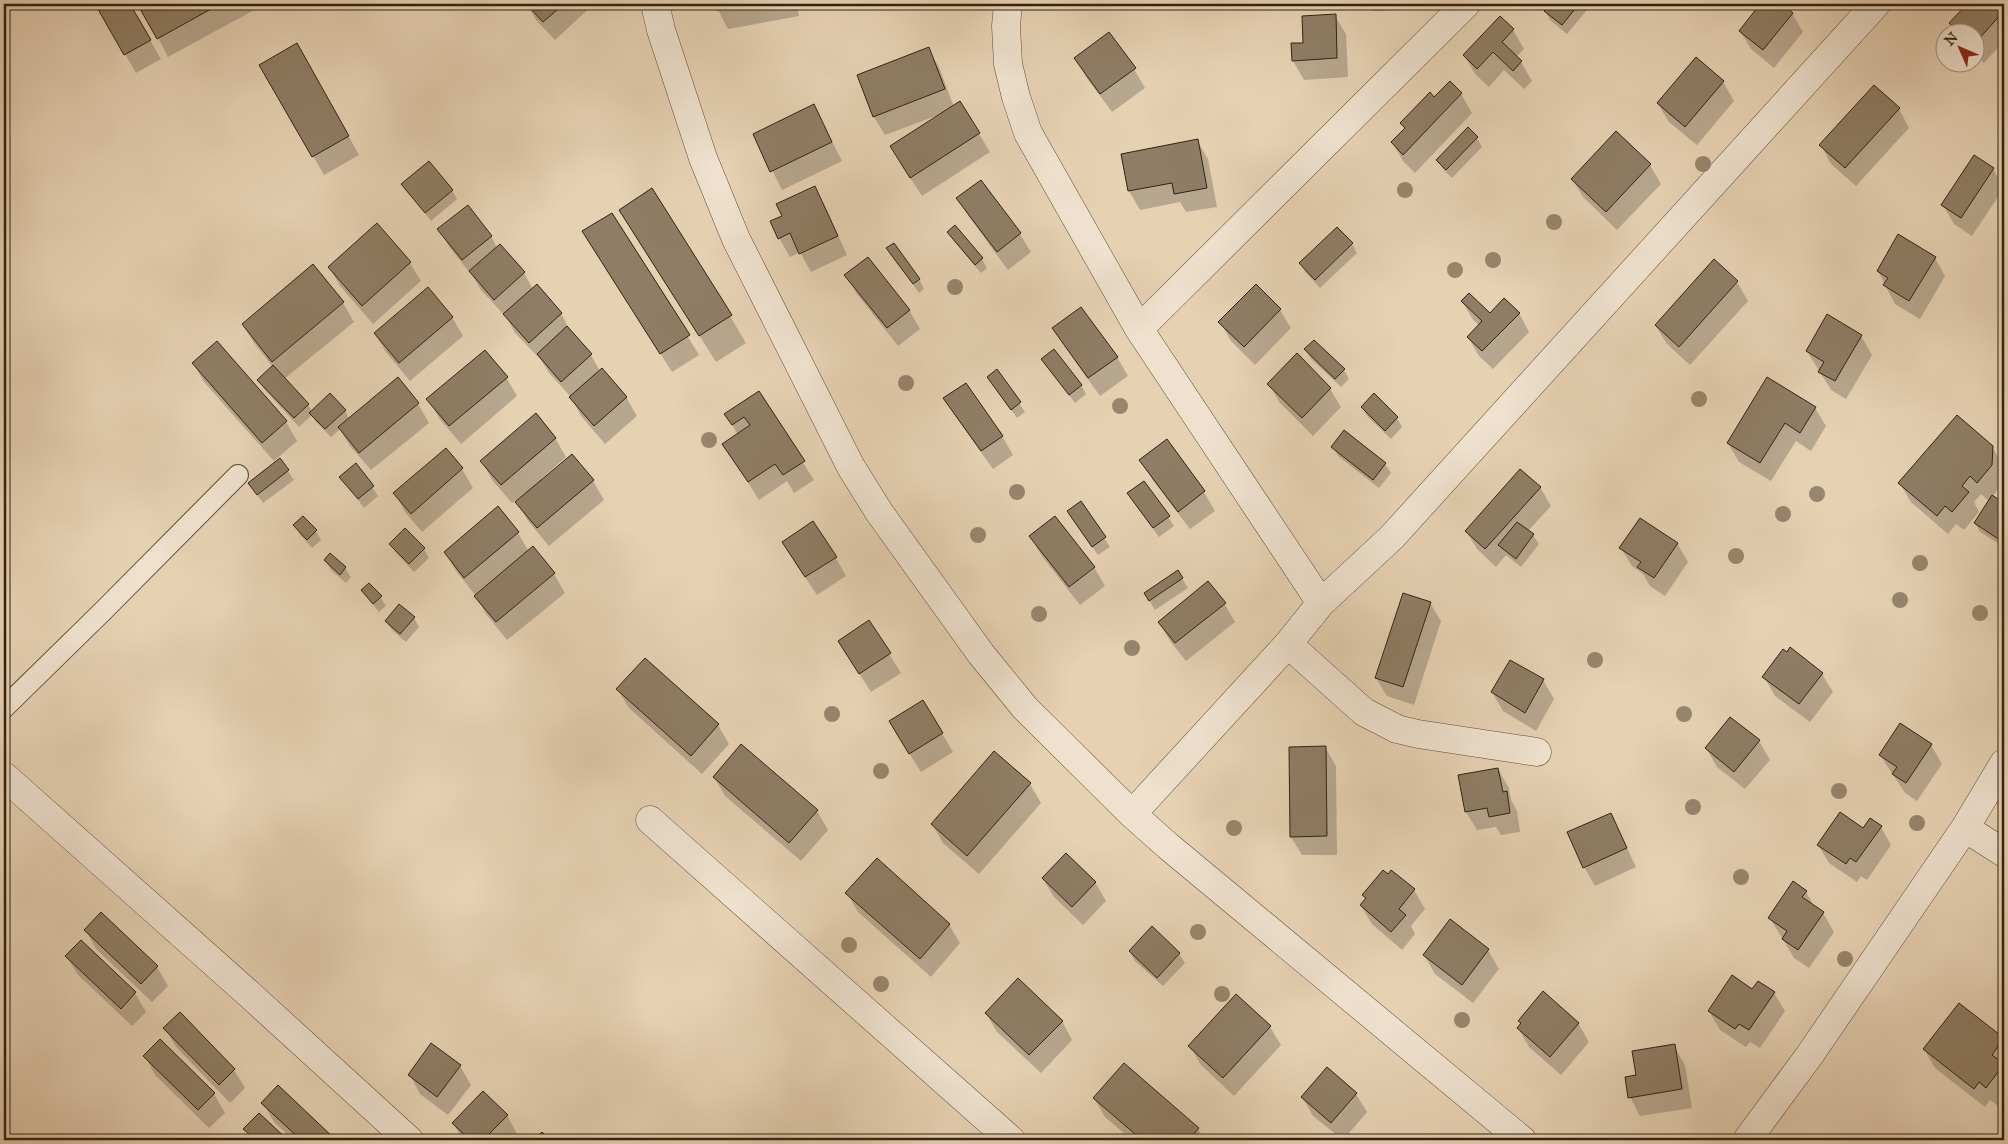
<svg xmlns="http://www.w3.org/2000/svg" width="2008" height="1144" viewBox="0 0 2008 1144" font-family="'IM FELL Great Primer',serif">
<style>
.shadow{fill:#0003}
.building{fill:#8f7d65;stroke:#312310}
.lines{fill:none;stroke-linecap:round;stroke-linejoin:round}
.service-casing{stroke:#5e4e39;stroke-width:22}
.minor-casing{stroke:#5e4e39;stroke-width:29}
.service{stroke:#efe1ce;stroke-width:20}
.minor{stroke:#efe1ce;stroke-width:28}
.tree{fill:#97856c}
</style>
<rect width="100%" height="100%" fill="#e6d1b3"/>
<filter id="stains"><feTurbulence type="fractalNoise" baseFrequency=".004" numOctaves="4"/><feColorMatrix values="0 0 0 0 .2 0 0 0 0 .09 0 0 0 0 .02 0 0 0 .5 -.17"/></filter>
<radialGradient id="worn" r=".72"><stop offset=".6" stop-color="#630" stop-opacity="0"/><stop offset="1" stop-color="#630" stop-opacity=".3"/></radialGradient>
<path class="shadow" d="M96,4H129L161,59L136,73Z
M141,4H265L168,57Z
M527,4H594L555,40L536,20Z
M717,4H797L799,16L728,29L718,10Z
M1369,4H1416L1417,9L1373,11Z
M1551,4H1592L1567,34L1550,20L1545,11Z
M1762,4H1780L1792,13L1803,32L1774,68L1751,49L1740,31Z
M1969,4H2004V41L1984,63L1976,55V32H1956L1951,24Z
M1335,16L1346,34L1348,77L1304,80L1293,61L1292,45L1304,44Z
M1500,18L1513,30L1524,49L1516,57L1521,62L1532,81L1524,89L1504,70L1489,87L1475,74L1464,55Z
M1109,34L1134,69L1145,88L1112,112L1086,77L1076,58Z
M297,45L359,155L324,175L261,65Z
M928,49L939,67L954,107L979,134L990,152L922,196L902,165L941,114L885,135L874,117Z
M1723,82L1734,101L1697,145L1669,122L1658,104Z
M1450,83L1461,94L1472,113L1415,173L1403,161L1392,142L1405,129L1402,123L1434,99Z
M814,106L842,161L782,190L754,134Z
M1899,109L1909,128L1856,186L1831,164L1821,145Z
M1477,138L1482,147L1452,178L1443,169L1438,160Z
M1197,140L1208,159L1217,207L1186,212L1180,202L1140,210L1129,191L1123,155Z
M1650,165L1661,184L1617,230L1583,197L1572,179Z
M1993,169L2004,188L1972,236L1954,224L1943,205Z
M403,185L452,190L457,199L431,221Z
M814,187L825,206L847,255L811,272L800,252L790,257L779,238L783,216Z
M958,199L1020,234L1031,252L1008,270L969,217Z
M620,210L730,316L746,343L716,362Z
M612,214L699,355L672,372L595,250Z
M377,225L410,263L421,281L373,324L340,286L329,267Z
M955,227L982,259L987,268L981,273L954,241L948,232Z
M439,230L491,236L497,248L524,273L533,289L561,313L571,333L591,355L600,371L626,397L637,416L605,444L581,416L571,397L549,373L541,360L515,333L506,317L481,290L474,278L450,248Z
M1352,244L1357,253L1320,288L1305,272L1300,263Z
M888,249L919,279L924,289L919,293Z
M1935,258L1945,276L1920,319L1895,304L1878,271Z
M1714,261L1737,282L1748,301L1690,365L1667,344L1656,326Z
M313,266L343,303L354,322L284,379L308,405L312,411L345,410L349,419L398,379L418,404L429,423L371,470L350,446L340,429L331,437L316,422L312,415L299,427L264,389L259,380L273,367L254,343L243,325Z
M846,275L909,310L920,329L898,346L857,294Z
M1256,285L1280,310L1291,328L1255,365L1231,341L1220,322Z
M1462,301L1490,315L1519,313L1529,332L1493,369L1479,356L1468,337L1479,325L1473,320Z
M452,317L463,336L410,381L386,352L375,334Z
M1054,329L1117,357L1128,376L1100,396L1065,347Z
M1861,336L1872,355L1846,399L1831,390L1807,351Z
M217,343L286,422L297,441L274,461L204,382L193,363Z
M1306,350L1344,370L1349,379L1341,387L1311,359Z
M1042,359L1081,385L1086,394L1075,403Z
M997,371L1025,412L1017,418L989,377Z
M506,377L517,396L461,444L439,418L428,399Z
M1269,384L1330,389L1341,407L1313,436L1280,403Z
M758,393L814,480L794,493L787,481L759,500L724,444L738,435L726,414Z
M945,399L1002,436L1013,455L993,469L956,417Z
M1362,407L1397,418L1402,427L1391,439L1367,416Z
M1815,408L1826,426L1811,451L1796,441L1771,481L1739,462L1728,443Z
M1344,432L1385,464L1391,473L1379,488L1338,456L1333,447Z
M555,438L566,457L541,479L542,481L572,456L593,481L604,500L549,546L528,521L516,500L512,503L492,480L482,461Z
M1166,441L1204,492L1215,511L1190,529L1152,479L1141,460Z
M1992,447L2004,466L2003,484L1992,497L2004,504V547L1980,532L1975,523L1989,501L1981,494L1974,502L1979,512L1964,530L1956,524L1948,534L1911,502L1900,484Z
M446,450L462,469L473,488L422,532L405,512L395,493Z
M280,460L294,480L263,503L249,483Z
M356,464L378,496L364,508L341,477Z
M1540,487L1551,506L1528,531L1533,535L1539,544L1521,567L1506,555L1496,567L1477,549L1466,531Z
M1081,503L1110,547L1098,555L1074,521Z
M1134,503L1168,517L1174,526L1159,537Z
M295,526L316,531L321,540L312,548L300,535Z
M405,530L424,549L429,558L414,572L396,553L390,544Z
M518,533L529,552L533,548L554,574L565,593L507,640L486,614L476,596L456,571L445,552Z
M1030,536L1094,567L1105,586L1080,605L1041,555Z
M1677,543L1688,562L1665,596L1650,586L1643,574L1632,566L1621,548Z
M330,555L345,568L351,577L346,583L331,570L325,560Z
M836,558L846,576L817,595L794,561Z
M1178,572L1188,588L1155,610L1145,593Z
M362,590L380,597L386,606L379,612Z
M1224,603L1235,622L1186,661L1170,641L1159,622Z
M1430,603L1441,621L1414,705L1387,696L1376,678Z
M414,618L419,627L406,642L392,630L386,621Z
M869,622L901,673L871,692L839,642Z
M645,660L718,725L729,744L702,774L629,708L618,690Z
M1822,674L1833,692L1810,722L1775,696L1764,677Z
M1543,680L1554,699L1536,731L1503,711L1492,692Z
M923,702L953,752L921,772L901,740Z
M1759,741L1770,760L1745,789L1717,767L1706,748Z
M1931,745L1942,764L1917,801L1905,793L1880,755Z
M1325,747L1336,766L1337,855H1302L1291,837Z
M1498,769L1509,788L1511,800L1517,811L1520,832L1501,835L1496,827L1477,830L1466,812Z
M714,777L817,811L828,830L801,861L725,796Z
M1030,784L1041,803L979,874L943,843L932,824Z
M1611,814L1636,867L1595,886L1584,867Z
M1881,827L1891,845L1867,880L1861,876L1857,882L1829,863L1818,845L1864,830Z
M1392,872L1414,890L1425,909L1411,926L1415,934L1402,950L1372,924L1361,906L1366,900L1363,895Z
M1043,879L1095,882L1106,901L1083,925L1054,897Z
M1806,892L1815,908L1823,913L1834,932L1809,968L1794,958L1770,918Z
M847,893L949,925L960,943L931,977L858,912Z
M101,914L157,967L168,986L152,1002L96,949L86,930Z
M1450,921L1488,950L1499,969L1473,1003L1435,974L1424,955Z
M1152,928L1179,954L1185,963L1163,986L1135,961L1130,952Z
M81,942L135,993L146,1012L132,1026L78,975L67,957Z
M1752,991L1774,993L1785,1011L1760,1048L1750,1042L1746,1047L1720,1030L1709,1011Z
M1959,1005L2004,1040V1097L1998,1106L1990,1100L1985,1107L1935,1068L1924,1049Z
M986,1013L1062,1021L1072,1040L1041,1073L997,1032Z
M1519,1021L1578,1023L1589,1042L1561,1075L1529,1047L1518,1028L1521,1025Z
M1270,1027L1281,1045L1234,1096L1201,1065L1190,1046Z
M165,1028L234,1070L245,1088L230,1103L176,1047Z
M1674,1046L1685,1065L1692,1108L1640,1116L1630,1097L1638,1076Z
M145,1056L214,1094L225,1113L209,1128L155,1075Z
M1124,1064L1198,1129L1205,1140H1132L1105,1117L1094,1098Z
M460,1066L471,1085L448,1115L420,1094L410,1075Z
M278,1087L334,1140H293L274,1122L263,1103Z
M1356,1094L1367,1112L1343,1140L1313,1116L1302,1097Z
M259,1114L286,1140H251L245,1129Z
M507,1115L517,1134L512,1140H463L453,1123Z"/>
<path class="building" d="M95,4H130L151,40L124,55Z
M145,4H220L157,39L139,7Z
M526,4H564L543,22Z
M715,4H753L716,10Z
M1549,4H1579L1562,25L1544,11Z
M1760,4H1782L1793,13L1763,50L1739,31Z
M1967,4H2004V11L1976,42V32H1959L1949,23Z
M1336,14L1337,58L1292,61L1291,43H1303L1302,16Z
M1500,16L1514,29L1502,42L1522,61L1513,71L1493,52L1477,69L1463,55Z
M1109,32L1136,68L1100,94L1074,58Z
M297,43L349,136L312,157L259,65Z
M929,47L945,89L873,117L857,75Z
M1696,57L1724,81L1685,127L1657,103Z
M1450,81L1462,93L1403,155L1391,142L1405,128L1400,123L1430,92L1434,97Z
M1874,85L1900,108L1845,168L1819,145Z
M960,101L980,133L910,178L890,146Z
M814,104L832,142L770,172L753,134Z
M1468,127L1478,137L1446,170L1436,160Z
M1616,131L1651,164L1606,212L1571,179Z
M1198,139L1207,188L1174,194L1172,183L1128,191L1121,154Z
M1974,155L1994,168L1961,218L1941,205Z
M429,161L453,190L425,213L401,184Z
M981,180L1021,233L997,252L956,198Z
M815,186L838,236L799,254L790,233L778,239L770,221L782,216L776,204Z
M652,188L732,315L699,336L619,210Z
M468,205L492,236L462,260L437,229Z
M612,213L690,335L660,354L582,231Z
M377,223L411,262L362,306L328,267Z
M955,225L983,258L975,265L947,232Z
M1337,227L1353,243L1315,280L1299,263Z
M1898,234L1936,257L1909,301L1883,285L1888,278L1877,271Z
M894,243L920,279L913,284L886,248Z
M500,244L525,272L494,300L469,271Z
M868,257L910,310L887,328L844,275Z
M1714,259L1738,281L1679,347L1655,325Z
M313,264L344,302L272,362L242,324Z
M537,284L562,313L529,343L503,314Z
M1256,284L1281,309L1244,347L1218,322Z
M428,287L453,317L399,363L374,333Z
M1469,293L1490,313L1504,298L1520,313L1482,351L1467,337L1482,321L1461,301Z
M1081,307L1118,357L1088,378L1052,328Z
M1827,314L1862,335L1835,381L1818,372L1824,362L1806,351Z
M567,326L592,354L561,382L537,354Z
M1314,340L1345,369L1335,379L1304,349Z
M217,341L287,421L262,443L192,363Z
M1054,349L1082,385L1069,395L1041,359Z
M485,350L508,377L449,426L426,399Z
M1297,353L1331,388L1302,418L1267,384Z
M273,365L309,404L294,418L257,380Z
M602,368L627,397L594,426L569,397Z
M997,369L1021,402L1011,410L987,377Z
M398,377L419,403L359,453L338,427Z
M1767,377L1816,407L1800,433L1785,423L1760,463L1727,443Z
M966,383L1003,436L981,451L943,398Z
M759,391L805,461L783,475L775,464L748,482L722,444L750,425L744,417L732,425L724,414Z
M330,393L346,410L325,429L309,413Z
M1374,393L1398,417L1385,431L1361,407Z
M536,413L556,438L501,485L480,461Z
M1957,415L1993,446L1992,465L1977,483L1970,476L1962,486L1969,492L1952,512L1945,506L1937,516L1898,483Z
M1344,430L1386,463L1373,480L1331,447Z
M1167,439L1205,491L1178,512L1139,460Z
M446,448L463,468L411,514L393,493Z
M572,454L594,480L537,528L515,502Z
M280,458L289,470L257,495L248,483Z
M356,463L374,486L358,499L339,477Z
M1520,469L1541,487L1485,549L1465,531Z
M1144,481L1170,516L1153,528L1127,493Z
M1992,495L2004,503V539L2003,542L1974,523Z
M1081,501L1106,537L1092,547L1067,511Z
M498,506L519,532L464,578L444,552Z
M303,516L317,530L307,540L293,525Z
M1055,516L1095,567L1069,587L1029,536Z
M1640,518L1678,543L1654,578L1637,567L1641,562L1619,548Z
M813,521L837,557L805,577L782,542Z
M1517,522L1534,534L1516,559L1498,545Z
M405,528L425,548L409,564L389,544Z
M533,546L555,573L496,622L474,596Z
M330,553L346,567L340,575L324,560Z
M1178,570L1183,578L1149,601L1144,593Z
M1208,581L1226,603L1175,643L1158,622Z
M369,583L382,596L373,604L361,590Z
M1403,593L1431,602L1403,687L1375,678Z
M399,604L415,617L400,634L385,621Z
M869,620L891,653L859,674L838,641Z
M1790,647L1823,673L1799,704L1762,677L1783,649L1787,652Z
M645,658L719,724L691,756L616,689Z
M1510,660L1544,679L1525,713L1491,692Z
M923,700L943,733L909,754L889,721Z
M1730,717L1760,740L1734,772L1705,748Z
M1900,723L1932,744L1906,783L1892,774L1897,767L1879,755Z
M741,744L818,810L789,843L713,777Z
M1326,746L1327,836L1290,837L1289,747Z
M994,751L1031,783L967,856L931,824Z
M1498,768L1503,792L1507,791L1510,813L1489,817L1487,808L1465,812L1458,775Z
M1840,812L1863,828L1870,818L1882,826L1856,862L1850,858L1846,864L1817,845Z
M1611,813L1627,848L1583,868L1567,832Z
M1066,853L1096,882L1072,907L1042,878Z
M877,858L950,924L920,959L845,893Z
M1383,870L1388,874L1391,870L1415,889L1399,909L1406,915L1391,932L1360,905L1366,898L1362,895Z
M1793,881L1807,891L1802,897L1824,912L1798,950L1782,939L1787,931L1768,918Z
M101,912L158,966L141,984L84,930Z
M1450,919L1489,949L1462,985L1423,955Z
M1152,926L1180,953L1157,978L1129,951Z
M81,940L136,992L121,1009L65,956Z
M1732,975L1752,989L1758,981L1775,992L1749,1030L1739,1024L1735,1029L1708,1011Z
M1018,978L1063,1021L1029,1055L985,1013Z
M1543,991L1579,1023L1550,1057L1517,1028L1521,1023L1518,1021Z
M1236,994L1271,1026L1223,1078L1188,1046Z
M1959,1003L2004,1038L1992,1055L2004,1064L1986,1088L1979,1082L1974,1089L1923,1049Z
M180,1012L235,1069L219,1085L163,1028Z
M160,1039L215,1093L198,1110L143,1056Z
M431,1043L461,1065L437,1097L408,1075Z
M1675,1044L1682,1089L1628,1098L1625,1077L1636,1075L1632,1051Z
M1124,1063L1199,1128L1189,1140H1142L1093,1098Z
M1327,1067L1357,1093L1331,1123L1301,1097Z
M278,1085L336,1140H301L261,1103Z
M483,1091L508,1115L483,1140H470L452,1123Z
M259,1113L288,1140H256L243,1129Z
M542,1132L550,1140H533Z"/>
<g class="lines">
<g class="service-casing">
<path id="service" d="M4,708L103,611L238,475"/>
</g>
<g class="minor-casing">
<path id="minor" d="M655,4L661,30L703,158L736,239L851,467L879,512L981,654L1025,708L1132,814
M1008,4L1006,26L1008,64L1016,97L1028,133L1139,329L1321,603L1288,644L1132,814L1168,846L1522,1140
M1139,329L1466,4
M1321,603L1392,537L1876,4
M1288,644L1364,712L1397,729L1418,734L1537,752
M4,776L249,994L409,1140
M650,820L1011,1140
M1965,828L2004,853
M1747,1140L1809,1056L1965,828L2004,763"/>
</g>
<use href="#service" class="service"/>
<use href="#minor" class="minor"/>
</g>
<g class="tree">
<circle cx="1703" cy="164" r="8"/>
<circle cx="1405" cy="190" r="8"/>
<circle cx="1554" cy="222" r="8"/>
<circle cx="1493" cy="260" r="8"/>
<circle cx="1455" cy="270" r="8"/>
<circle cx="955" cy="287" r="8"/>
<circle cx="906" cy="383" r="8"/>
<circle cx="1699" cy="399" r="8"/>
<circle cx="1120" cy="406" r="8"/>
<circle cx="709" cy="440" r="8"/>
<circle cx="1017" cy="492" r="8"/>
<circle cx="1817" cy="494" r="8"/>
<circle cx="1783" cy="514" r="8"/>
<circle cx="978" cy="535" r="8"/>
<circle cx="1736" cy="556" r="8"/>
<circle cx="1920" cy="563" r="8"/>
<circle cx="1900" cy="600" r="8"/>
<circle cx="1980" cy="613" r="8"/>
<circle cx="1039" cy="614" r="8"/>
<circle cx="1132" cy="648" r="8"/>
<circle cx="1595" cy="660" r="8"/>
<circle cx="832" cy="714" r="8"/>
<circle cx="1684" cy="714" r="8"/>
<circle cx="881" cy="771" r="8"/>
<circle cx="1839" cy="791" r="8"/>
<circle cx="1693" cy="807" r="8"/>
<circle cx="1917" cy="823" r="8"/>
<circle cx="1234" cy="828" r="8"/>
<circle cx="1741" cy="877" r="8"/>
<circle cx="1198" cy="932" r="8"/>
<circle cx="849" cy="945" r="8"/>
<circle cx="1845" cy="959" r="8"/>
<circle cx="881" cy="984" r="8"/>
<circle cx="1222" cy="994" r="8"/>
<circle cx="1462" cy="1020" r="8"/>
</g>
<rect width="2008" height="1144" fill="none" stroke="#e6d1b3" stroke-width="20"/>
<rect x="5" y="5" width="1998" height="1134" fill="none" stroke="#312310" stroke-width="2.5"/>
<rect x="10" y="10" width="1988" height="1124" fill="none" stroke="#312310"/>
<g transform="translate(1960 48) rotate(315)"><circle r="24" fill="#efe1ce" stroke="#a39582"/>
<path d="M0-4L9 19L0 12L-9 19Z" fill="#8f2418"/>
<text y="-8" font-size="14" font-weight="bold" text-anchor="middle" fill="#312310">N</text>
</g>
<rect width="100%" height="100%" filter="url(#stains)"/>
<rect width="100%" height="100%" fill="url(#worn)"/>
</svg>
